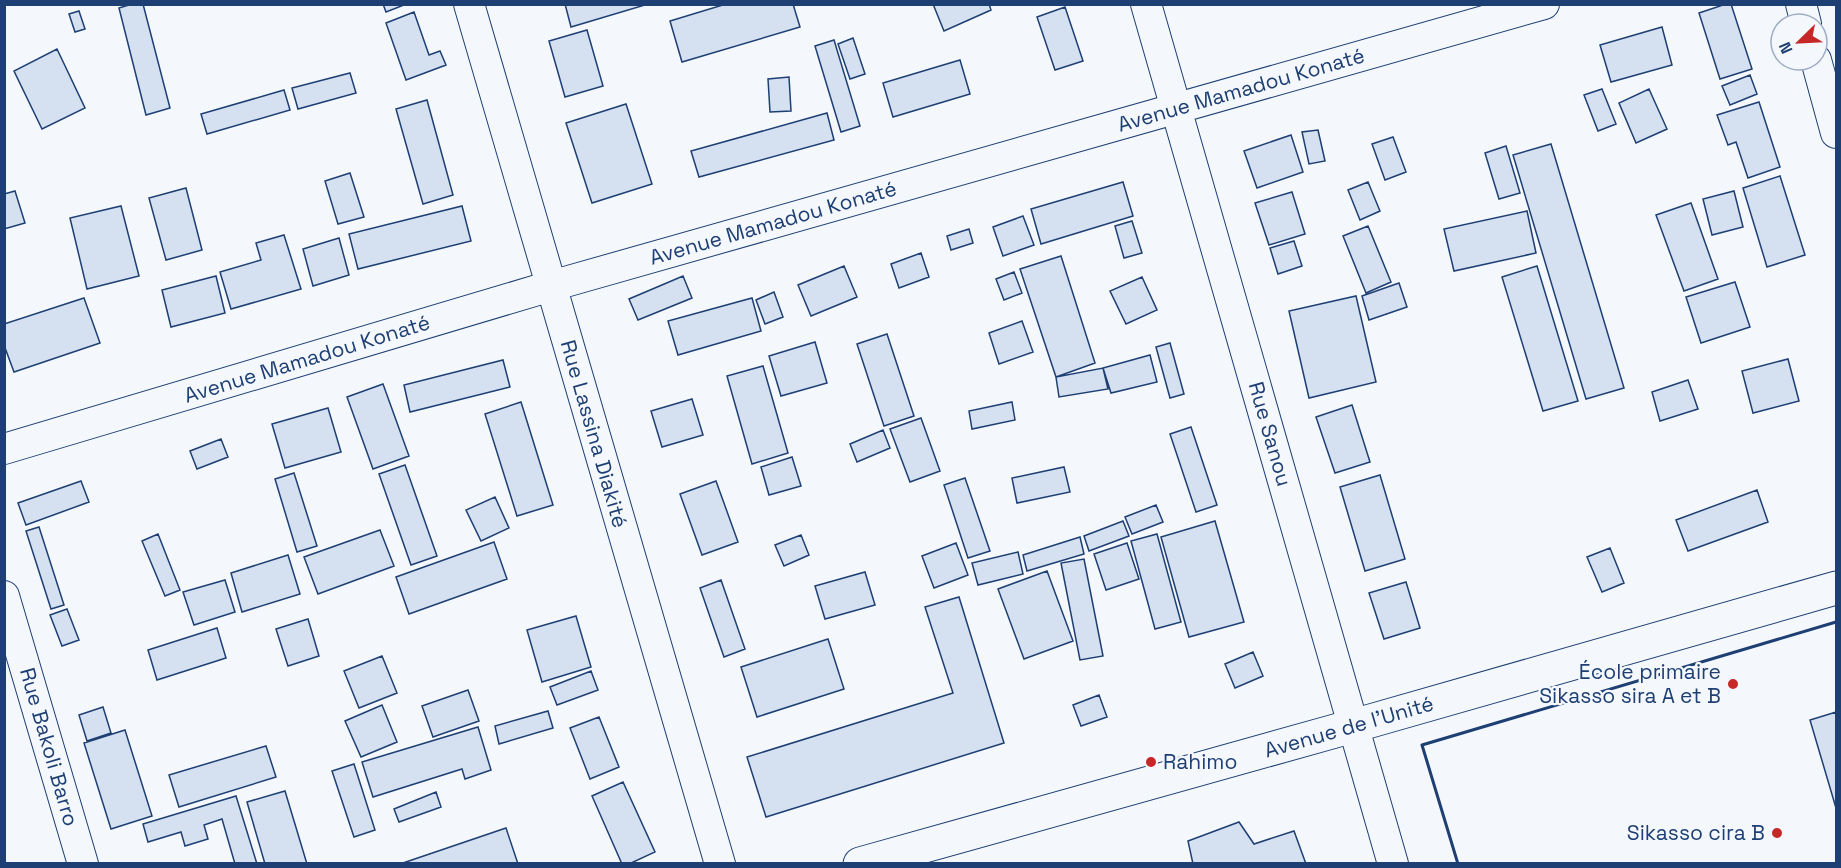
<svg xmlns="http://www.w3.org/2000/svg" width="1841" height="868" viewBox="0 0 1841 868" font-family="'Space Grotesk',sans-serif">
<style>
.building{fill:#d5e0f0;stroke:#1d3f73;stroke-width:1.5}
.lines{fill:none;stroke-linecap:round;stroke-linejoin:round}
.street-casing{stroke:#1d3f73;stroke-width:32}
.secondary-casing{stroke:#1d3f73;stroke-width:35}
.street{stroke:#f4f7fb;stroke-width:30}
.secondary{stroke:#f4f7fb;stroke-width:33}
.wall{stroke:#1d3f73;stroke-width:3}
.poi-dot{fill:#c62828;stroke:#f4f7fb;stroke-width:2}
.labels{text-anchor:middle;stroke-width:4.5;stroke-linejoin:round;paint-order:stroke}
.street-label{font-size:21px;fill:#1d3f73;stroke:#f4f7fb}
.poi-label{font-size:21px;fill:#1d3f73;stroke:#f4f7fb;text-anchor:end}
</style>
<rect width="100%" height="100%" fill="#f4f7fb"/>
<path class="building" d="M132,4H143L170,108L146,115L119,8Z
M383,4H403L404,5L386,12Z
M565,4H645V5L571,27Z
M726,4H793L800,27L682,62L670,21Z
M933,4H989L991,10L944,31Z
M1726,4H1731L1752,69L1720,79L1699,13Z
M1065,7L1083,61L1055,70L1037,17Z
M79,11L85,29L75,32L69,14Z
M414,12L429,55L440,51L446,65L406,80L386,23Z
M1662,27L1672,65L1611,82L1600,45Z
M587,30L603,86L565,97L549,41Z
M853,38L865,74L850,79L838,44Z
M834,40L860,126L841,132L815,46Z
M57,49L85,108L42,129L14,71Z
M960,60L970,94L893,117L883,83Z
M350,73L356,93L298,109L292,88Z
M1750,75L1757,94L1730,105L1722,86Z
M789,77L791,111L770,112L768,79Z
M1602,89L1616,124L1598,131L1584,95Z
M1649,89L1667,129L1636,143L1619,103Z
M284,90L290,110L207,134L201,114Z
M427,100L453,195L423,204L396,109Z
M1759,102L1780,167L1748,178L1736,142L1728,145L1717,115Z
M626,104L652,184L592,203L566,123Z
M827,113L834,140L699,177L691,151Z
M1318,130L1325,161L1309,164L1302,132Z
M1291,135L1303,172L1257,188L1244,151Z
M1393,137L1406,172L1385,180L1372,144Z
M1551,144L1624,388L1586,399L1513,155Z
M1506,146L1520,193L1499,199L1485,153Z
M350,173L364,217L338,224L325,181Z
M1780,176L1805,255L1767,267L1743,188Z
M1123,182L1133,216L1041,244L1031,209Z
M1368,182L1380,211L1360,220L1348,190Z
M186,188L202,250L166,260L149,198Z
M15,191L25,223L4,229V194Z
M1734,191L1743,227L1712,235L1703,199Z
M1292,192L1305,234L1269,245L1255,203Z
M1691,203L1718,279L1684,291L1656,215Z
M121,206L139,276L87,289L70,218Z
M462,206L471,241L358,269L349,234Z
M1527,211L1536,253L1454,271L1444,229Z
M1023,216L1034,245L1003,256L993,227Z
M1132,221L1142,253L1124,258L1115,226Z
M1368,226L1391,282L1366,293L1343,236Z
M969,229L973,243L951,250L947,236Z
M284,235L301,289L231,309L220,272L261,260L256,243Z
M339,238L349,275L313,286L303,249Z
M1294,241L1302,266L1278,274L1270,248Z
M921,253L929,277L899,288L891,264Z
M1061,256L1095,363L1056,377L1020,269Z
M844,266L857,297L811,316L798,285Z
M1537,266L1578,401L1543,411L1502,277Z
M1014,272L1022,293L1004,300L996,279Z
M216,276L225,313L171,327L162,290Z
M683,276L692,298L638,320L629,299Z
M1142,277L1157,310L1126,324L1110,291Z
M1735,282L1750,327L1701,343L1686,297Z
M1399,283L1407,307L1369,320L1362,296Z
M774,292L783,317L765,324L756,300Z
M1356,296L1376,382L1309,398L1289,311Z
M84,298L100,343L14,372L4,345V324Z
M752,298L761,331L678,355L668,321Z
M1022,321L1033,352L999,364L989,333Z
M887,334L914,416L884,426L857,344Z
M815,342L827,383L781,396L769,356Z
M1170,343L1184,394L1170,398L1156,347Z
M1150,355L1157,382L1111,393L1103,368Z
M1788,359L1799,401L1753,413L1742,371Z
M503,360L510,387L410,412L404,385Z
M763,366L788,453L752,464L727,376Z
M1103,368L1108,389L1059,397L1056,377Z
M1688,380L1698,409L1660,421L1652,392Z
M383,384L409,456L373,469L347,397Z
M692,399L703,435L662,447L651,411Z
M521,402L553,505L517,516L485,414Z
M1012,402L1015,420L972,429L969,411Z
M1352,405L1370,462L1335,473L1316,417Z
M328,408L341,452L285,468L272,424Z
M921,418L940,471L910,482L890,429Z
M1191,427L1217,505L1196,512L1170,434Z
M883,430L890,448L857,462L850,444Z
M221,439L228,457L197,469L190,451Z
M792,457L801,486L769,495L761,467Z
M405,465L437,556L411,565L379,474Z
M1064,467L1070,492L1017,503L1012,478Z
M294,473L317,546L297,552L275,479Z
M1380,475L1405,559L1365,571L1340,487Z
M965,478L990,551L968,558L944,485Z
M81,481L89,502L26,525L18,503Z
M716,481L738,542L702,555L680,494Z
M1757,490L1768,522L1688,551L1676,520Z
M495,497L509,528L481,541L466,510Z
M1156,505L1163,522L1132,534L1125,517Z
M1123,521L1129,536L1089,551L1084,536Z
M1215,521L1244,622L1189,637L1161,537Z
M39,527L64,605L51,609L26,531Z
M380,530L394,566L318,594L304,557Z
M158,534L180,590L165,596L142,541Z
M1157,534L1181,622L1155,629L1131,541Z
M801,535L809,555L784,566L775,545Z
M1080,537L1084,554L1027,571L1023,555Z
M494,542L507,579L409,614L396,577Z
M956,543L968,575L934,588L922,556Z
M1127,543L1139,579L1106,590L1094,554Z
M1610,548L1624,583L1602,592L1587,557Z
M1018,552L1023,574L978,585L972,563Z
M288,555L300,594L242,612L231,573Z
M1084,559L1103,656L1080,660L1061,563Z
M1047,571L1073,641L1024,659L998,589Z
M865,572L875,605L825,619L815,586Z
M225,580L235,612L194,625L183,592Z
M721,580L745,649L724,657L700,588Z
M1406,582L1420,628L1384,639L1369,593Z
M959,597L1004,743L766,817L747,757L953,693L925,607Z
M67,609L79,640L62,646L50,615Z
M576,616L591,667L542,682L527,630Z
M308,619L319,656L288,666L276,629Z
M217,628L226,658L157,680L148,650Z
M828,639L844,689L757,717L741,667Z
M1253,652L1263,676L1235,688L1225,664Z
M382,656L397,693L359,708L344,671Z
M591,671L598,690L557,705L550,687Z
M468,690L479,721L433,737L422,706Z
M1099,695L1107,717L1081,726L1073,705Z
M382,705L397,742L361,757L345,721Z
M103,707L111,733L87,741L79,715Z
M548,711L553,728L499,744L495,726Z
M1836,712V808L1810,720Z
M599,717L619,767L590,779L570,728Z
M478,727L491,770L465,779L462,769L373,797L362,762Z
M125,730L152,816L111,829L84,743Z
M266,746L276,777L179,807L169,775Z
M354,764L375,830L354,837L332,771Z
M623,782L655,852L629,864H622L592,796Z
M285,791L307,864H265L247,802Z
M436,792L441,807L399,822L394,809Z
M236,796L257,864H235L222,819L204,825L208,839L185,846L181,832L148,842L143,824Z
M1239,822L1254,844L1294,831L1306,864H1193L1188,841Z
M506,828L518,864H400Z"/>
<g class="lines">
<g class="street-casing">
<path id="street" d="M469,4L720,864
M1146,4L1393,864
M1801,4L1806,24
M1816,60L1836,133
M4,449L551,286L1544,4
M4,596L83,864"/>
</g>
<g class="secondary-casing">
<path id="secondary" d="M860,864L1353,726L1836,588"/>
</g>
<use href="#street" class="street"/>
<use href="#secondary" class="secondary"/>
<path class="wall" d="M1458,864L1422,745L1836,622"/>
</g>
<g class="poi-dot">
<circle cx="1733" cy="684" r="6"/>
<circle cx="1151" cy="762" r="6"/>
<circle cx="1777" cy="833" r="6"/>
</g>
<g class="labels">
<g class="street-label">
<text transform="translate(1241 90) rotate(-16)" y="7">Avenue Mamadou Konaté</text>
<text transform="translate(773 223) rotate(-16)" y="7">Avenue Mamadou Konaté</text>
<text transform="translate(307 359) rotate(-17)" y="7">Avenue Mamadou Konaté</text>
<text transform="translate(594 434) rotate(74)" y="7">Rue Lassina Diakité</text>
<text transform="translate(1270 434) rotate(74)" y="7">Rue Sanou</text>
<text transform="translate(1349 727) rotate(-16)" y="7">Avenue de l'Unité</text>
<text transform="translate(49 747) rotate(74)" y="7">Rue Bakoli Barro</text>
</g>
<g class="poi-label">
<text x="1721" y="679">École primaire<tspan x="1721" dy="24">Sikasso sira A et B</tspan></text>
<text x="1163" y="769" text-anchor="start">Rahimo</text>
<text x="1765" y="840">Sikasso cira B</text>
</g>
</g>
<rect width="1841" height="868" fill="none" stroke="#1d3f73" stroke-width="12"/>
<g transform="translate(1799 42) rotate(246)"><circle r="28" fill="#f4f7fb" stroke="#9eadc5" stroke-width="1.5"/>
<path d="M0-4.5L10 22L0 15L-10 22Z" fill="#c62828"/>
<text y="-9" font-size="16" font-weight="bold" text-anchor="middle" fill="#1d3f73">N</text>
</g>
</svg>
